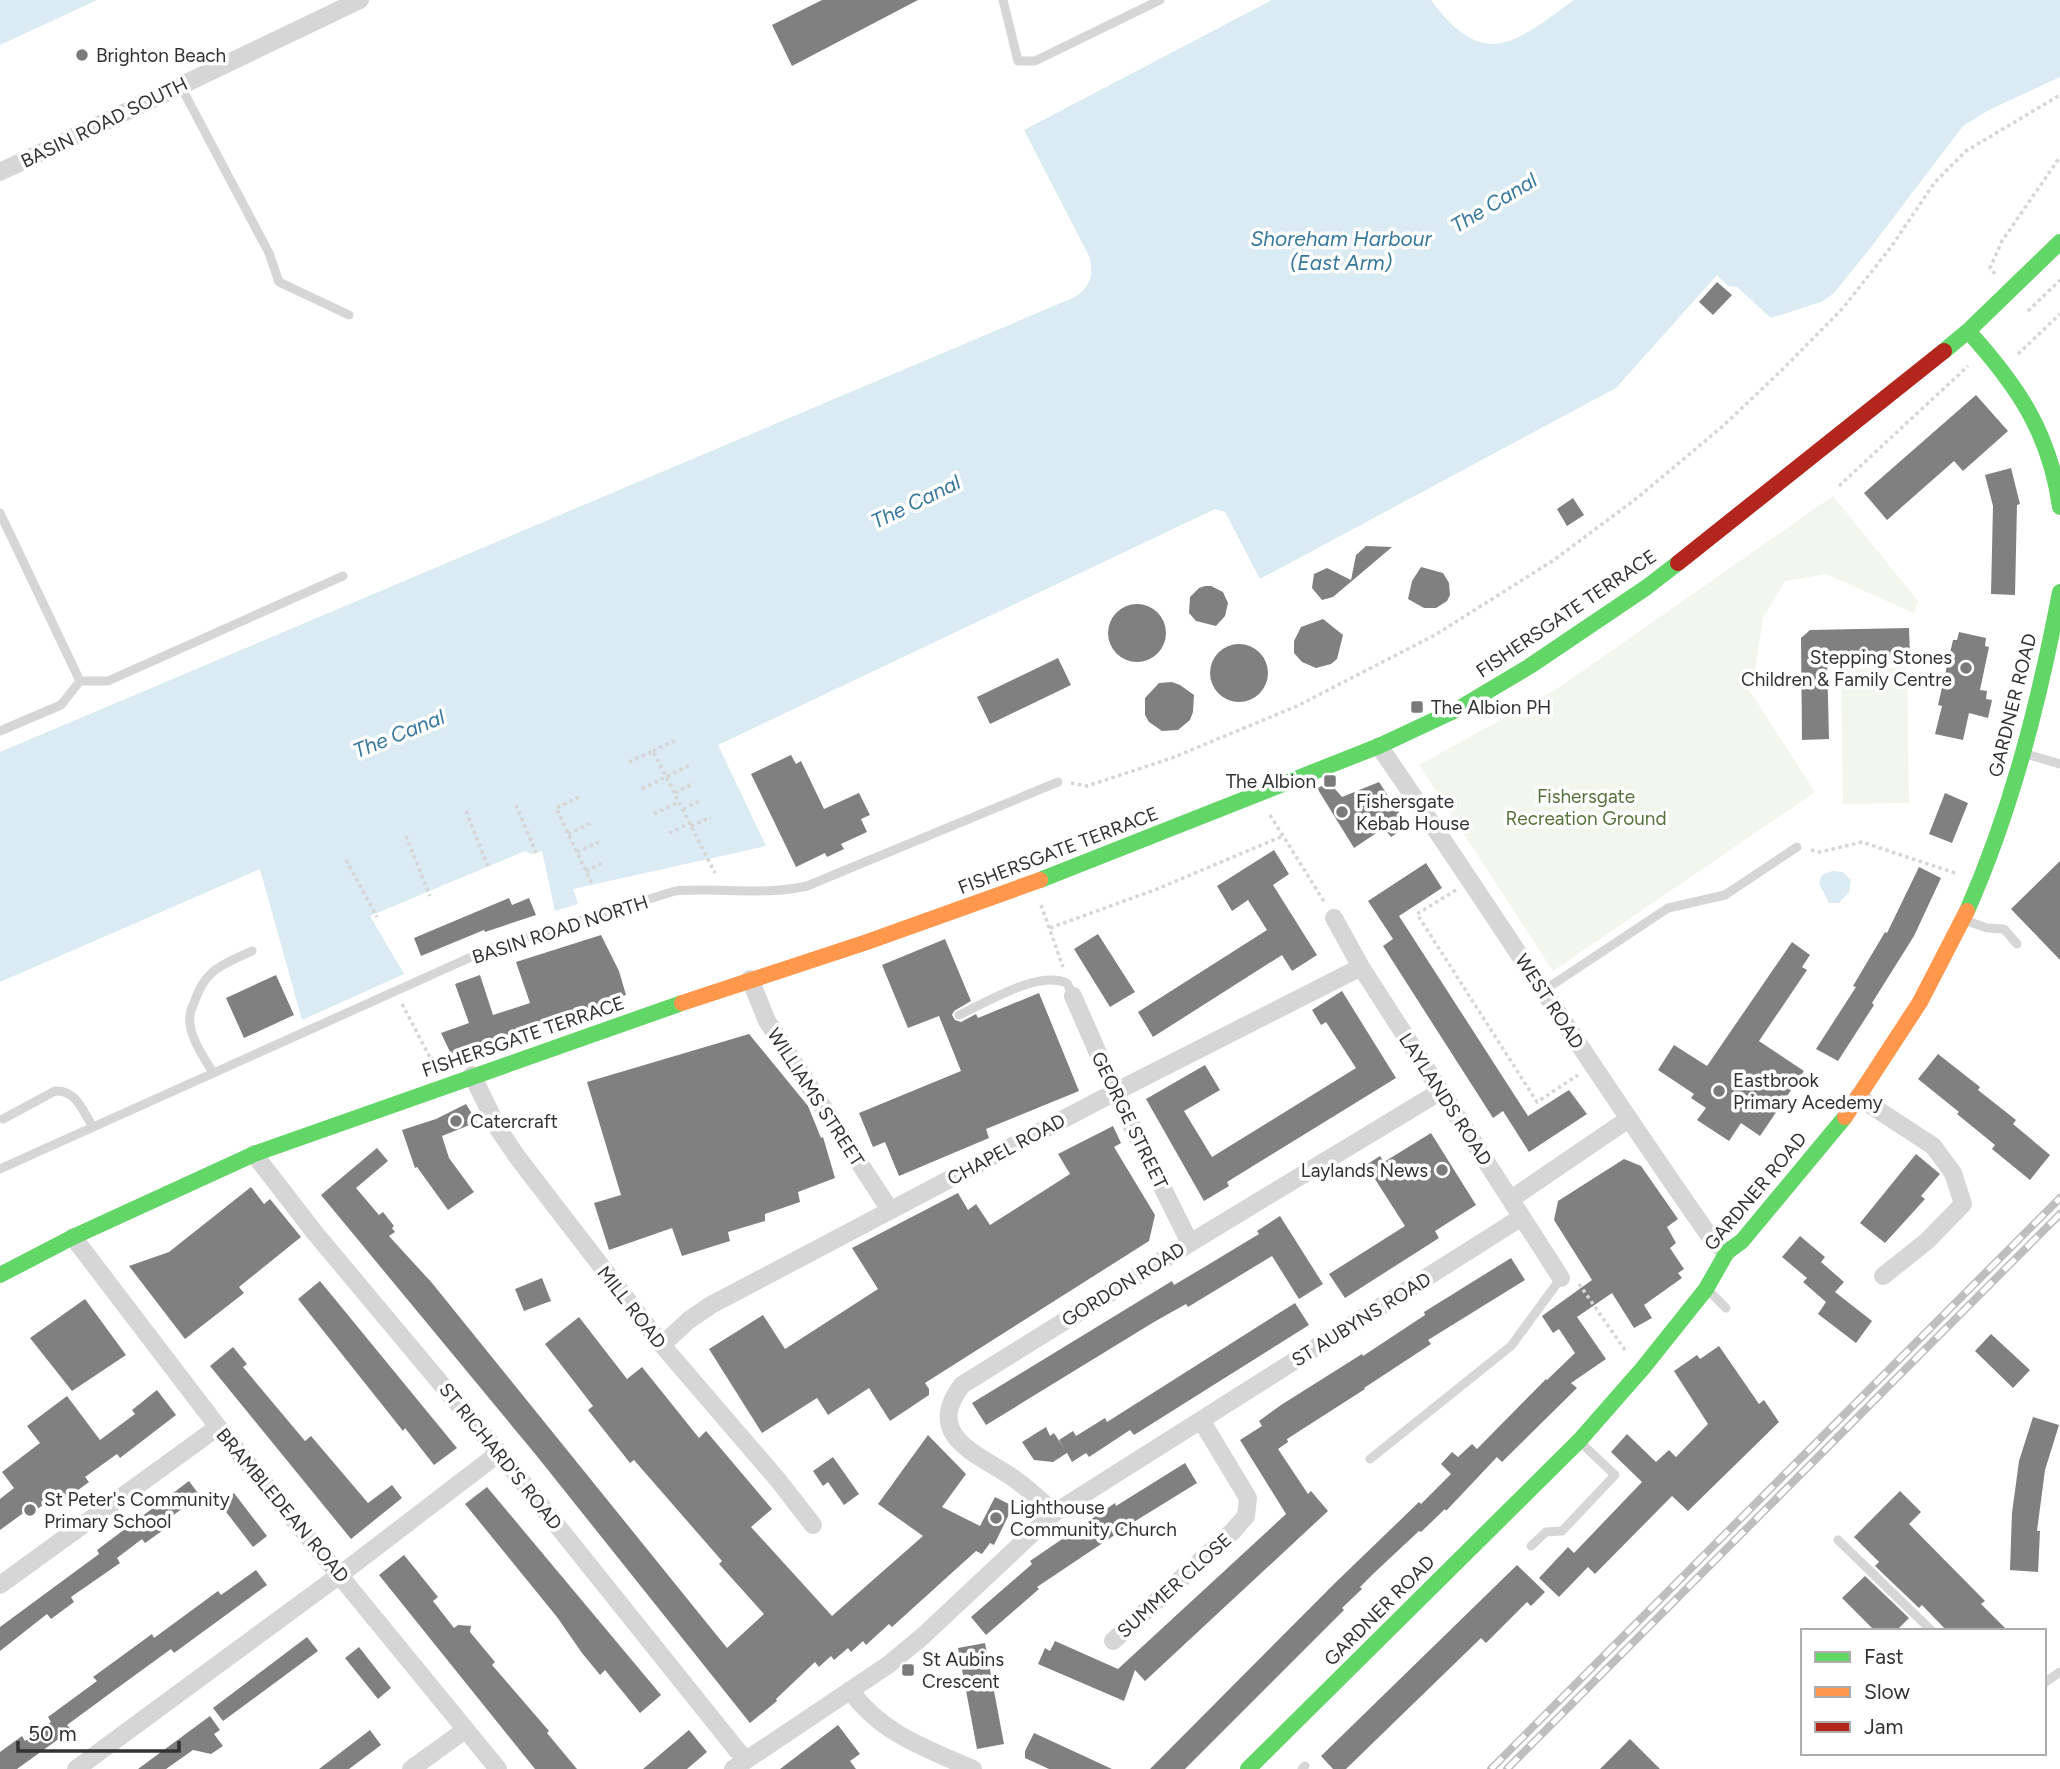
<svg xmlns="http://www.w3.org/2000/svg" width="2060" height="1769" viewBox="0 0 2060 1769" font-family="Figtree,sans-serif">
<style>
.green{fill:#f2f6ed}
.water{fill:#daebf4}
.building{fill:#808080}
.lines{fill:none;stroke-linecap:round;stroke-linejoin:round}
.path{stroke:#d6d6d6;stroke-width:3.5;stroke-dasharray:3.5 3.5;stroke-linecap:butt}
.lane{stroke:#d6d6d6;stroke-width:9}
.street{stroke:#d6d6d6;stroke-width:18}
.fast{stroke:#63d668;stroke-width:16}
.slow{stroke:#ff974d;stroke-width:16}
.jam{stroke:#b3261e;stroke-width:16}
.rail-casing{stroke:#bebebe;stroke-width:8}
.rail{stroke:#fff;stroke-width:5;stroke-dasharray:16;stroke-linecap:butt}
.poi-dot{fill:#7a7a7a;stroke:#fff;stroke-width:2.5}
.labels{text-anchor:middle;stroke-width:7;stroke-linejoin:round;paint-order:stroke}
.poi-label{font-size:19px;fill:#323232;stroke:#fff;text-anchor:start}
.street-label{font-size:19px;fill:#323232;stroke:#fff}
.park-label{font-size:19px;fill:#56723a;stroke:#fff}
.water-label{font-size:21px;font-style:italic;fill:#37789d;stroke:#fff}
</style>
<rect width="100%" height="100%" fill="#fff"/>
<path class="green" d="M1833,496L1918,601L1914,613L1826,574L1785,581L1763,618L1755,671L1746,685L1815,792L1553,971L1419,765L1557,689Z
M1907,667L1909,803L1843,804L1841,669Z"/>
<path class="water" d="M0,0H97L0,45Z
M1272,0H1431C1484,72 1515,43 1574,0H2060V77L1989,110L1963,126L1868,251L1833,294L1821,302L1771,318L1737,287L1728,286L1717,275L1616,388L1260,579L1225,512L1215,509L718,745L766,846L573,889L578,904L555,911L542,851L531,854L525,851L370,916L404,974L302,1020L260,869L0,982V752L1075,297C1090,287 1094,276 1090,258L1024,130Z
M1832,871L1843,872L1851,880L1849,892L1839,903H1829L1819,883L1822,875Z"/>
<path class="building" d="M822,0H918L792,66L772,25Z
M1717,282L1732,295L1713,315L1699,302Z
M1976,395L2008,431L1963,471L1954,461L1887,520L1864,493Z
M2011,468L2020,504L2017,505L2015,595L1991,594L1993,506L1985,475Z
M1573,498L1584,515L1567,526L1557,509Z
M1366,546L1392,547L1333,597L1322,600L1312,588L1314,574L1327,568L1351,580L1356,555Z
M1421,567L1443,573L1449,583L1450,595L1447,601L1436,608H1424L1408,599L1412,581Z
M1205,586H1211L1223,592L1228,603L1225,616L1216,626L1196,621L1189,613L1190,597L1199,588Z
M1108 633a29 29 0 1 1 58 0a29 29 0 1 1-58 0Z
M1323,619L1343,635L1337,659L1331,664L1316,668L1302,662L1294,653V641L1301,627Z
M1909,628L1910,655L1827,656L1829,739L1802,740L1801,638L1810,630Z
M1959,632L1986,638L1985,646L1989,647L1980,690L1987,691L1986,699L1992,700L1988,718L1969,713L1963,740L1935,734L1942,706L1938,705L1953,640H1957Z
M1210 673a29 29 0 1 1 58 0a29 29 0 1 1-58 0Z
M1058,658L1071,685L990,724L977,697Z
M1172,682L1180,685L1194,695L1193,712L1190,720L1178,730L1162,731L1149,722L1145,715V698L1159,683Z
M791,755L796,764L801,761L824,809L859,793L870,815L861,819L867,832L841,844L844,849L827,857L825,853L796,867L751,774Z
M1379,782L1408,826L1391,837L1384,828L1354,848L1317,788L1330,783L1342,797Z
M1945,793L1968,803L1952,843L1929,834Z
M1274,850L1289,874L1273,885L1317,955L1292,971L1282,955L1153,1037L1138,1012L1267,930L1248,900L1232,911L1217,886Z
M2060,861V960L2011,909Z
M1426,863L1442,888L1399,916L1528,1116L1569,1090L1587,1114L1529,1152L1503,1111L1493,1118L1383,946L1393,939L1368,901Z
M1919,867L1941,878L1914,936L1872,1003L1874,1005L1838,1061L1816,1049L1856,987L1853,986L1885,932L1887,933Z
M509,898L512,905L529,898L536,915L485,932L484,930L421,956L414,938Z
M1098,934L1135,992L1110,1007L1074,949Z
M601,935L619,971L626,995L451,1054L441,1033L469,1023L455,984L480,975L493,1015L530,1003L516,962Z
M945,939L971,1001L954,1011L952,1015L955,1020L961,1022L976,1014L978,1018L1039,993L1079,1091L986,1129L989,1138L899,1176L885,1142L873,1147L859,1113L961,1071L939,1016L908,1028L882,965Z
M1792,942L1810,955L1802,967L1807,970L1759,1041L1804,1071L1760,1136L1741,1123L1729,1141L1697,1120L1706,1108L1691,1098L1694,1094L1658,1070L1674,1045L1707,1066Z
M276,975L294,1015L244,1038L226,998Z
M1342,991L1396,1078L1227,1182L1229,1186L1204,1201L1146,1099L1205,1065L1220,1090L1184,1111L1212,1157L1356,1068L1326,1022L1321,1025L1312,1010Z
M749,1034L808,1106L821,1138L823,1137L835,1178L798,1192L800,1202L765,1214V1221L728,1232L730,1241L682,1256L672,1228L609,1250L594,1203L621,1195L587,1082Z
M1938,1054L1980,1087L1978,1090L2016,1120L2013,1124L2050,1155L2030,1180L1992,1149L1995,1145L1957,1114L1959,1112L1918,1079Z
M466,1104L477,1122L442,1136L449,1158L474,1192L448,1210L417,1167L415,1168L402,1130L436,1119Z
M1113,1126L1121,1143L1114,1147L1155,1215L1149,1241L925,1383L929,1389V1395L890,1421L869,1388L828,1415L817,1398L762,1433L709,1349L763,1315L785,1349L878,1289L852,1248L958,1193L968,1210L976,1204L990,1225L1070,1174L1058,1154Z
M1431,1133L1476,1205L1435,1231L1439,1238L1345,1298L1329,1274L1405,1226L1366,1165L1380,1156L1384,1162Z
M377,1148L388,1161L356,1188L379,1215L383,1212L394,1226L392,1228L395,1232L389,1236L432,1283L727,1648L764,1614L719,1564L722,1561L634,1460L630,1463L588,1410L593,1406L545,1344L579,1317L627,1379L642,1367L699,1438L706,1431L772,1509L751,1527L832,1616L923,1536L878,1504L928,1435L966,1474L942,1507L980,1526L995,1497L1013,1506L994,1545L990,1543L982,1554L976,1551L892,1627L889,1624L866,1645L863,1641L851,1652L848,1648L834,1660L831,1656L819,1667L815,1662L776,1699L777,1701L750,1723L536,1455L321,1195Z
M1916,1154L1940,1174L1921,1196L1925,1199L1885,1243L1860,1223Z
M1624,1159L1641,1166L1678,1219L1667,1227L1676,1243L1670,1248L1684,1269L1678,1273L1682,1278L1644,1305L1652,1318L1634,1328L1612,1293L1577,1317L1606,1359L1571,1383L1577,1388L1502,1462L1497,1457L1446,1511L1445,1509L1421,1532L1419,1531L1373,1574L1360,1587L1362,1589L1342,1608L1344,1610L1185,1769H1150L1334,1584L1419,1502L1421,1504L1451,1474L1441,1464L1452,1452L1458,1457L1472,1444L1477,1449L1546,1379L1547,1380L1575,1353L1559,1329L1553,1333L1542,1316L1592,1280L1554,1220L1558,1201Z
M251,1187L264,1204L270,1199L301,1237L239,1287L244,1293L185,1339L129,1266L169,1252Z
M1280,1216L1323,1284L1299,1299L1272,1256L1188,1307L1186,1304L1154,1322L986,1425L972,1403L1172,1281L1174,1285L1206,1266L1259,1234L1257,1231Z
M1800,1236L1825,1257L1821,1262L1844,1282L1835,1292L1872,1321L1856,1343L1818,1314L1826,1302L1803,1282L1807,1278L1782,1257Z
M1511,1258L1525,1280L1428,1340L1431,1344L1364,1388L1365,1389L1287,1439L1288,1442L1278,1449L1308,1494L1311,1491L1328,1511L1145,1681L1135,1670L1124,1701L1038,1664L1045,1648L1050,1651L1055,1641L1118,1669L1286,1514L1240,1440L1262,1426L1259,1421L1281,1405L1362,1354L1363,1356L1425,1315L1424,1312Z
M542,1278L551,1301L524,1311L515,1289Z
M320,1281L457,1448L434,1465L405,1428L403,1431L298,1299Z
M85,1299L126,1355L72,1391L30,1338Z
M1295,1303L1309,1325L1134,1435L1130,1430L1089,1457L1086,1453L1072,1462L1067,1453L1053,1462L1034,1460L1022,1442L1046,1427L1050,1436L1054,1433L1065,1450L1059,1440L1073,1431L1076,1436L1105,1418L1107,1422Z
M1991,1334L2030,1370L2013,1388L1975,1351Z
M1719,1346L1759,1404L1764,1400L1779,1422L1688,1511L1672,1496L1595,1574L1588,1567L1559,1597L1539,1578L1568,1547L1574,1553L1642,1482L1611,1452L1627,1434L1656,1462L1669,1450L1676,1457L1708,1424L1674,1371L1697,1355L1700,1359Z
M233,1347L247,1364L243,1367L305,1441L311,1436L368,1503L392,1485L402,1498L351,1539L210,1366Z
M157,1390L176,1415L120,1458L117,1454L85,1477L89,1482L66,1499L61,1492L36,1510L33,1506L0,1530V1499L14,1488L2,1472L40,1443L27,1426L67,1396L100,1440L135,1414L132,1410Z
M2033,1417L2059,1425L2045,1470L2037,1531H2040L2038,1572L2010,1570L2012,1513L2019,1461Z
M833,1457L859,1494L844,1505L828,1482L823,1486L813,1471Z
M1185,1463L1197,1483L1137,1520L1037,1587L1039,1589L986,1635L971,1617L1032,1564L1030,1561L1115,1503L1116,1506Z
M189,1481L200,1496L165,1521L169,1526L145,1543L142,1539L117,1558L120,1563L71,1597L74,1602L51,1619L47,1614L0,1651V1627L99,1554L97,1550Z
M487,1487L661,1695L640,1713L605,1670L600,1675L582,1653L557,1617L465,1504Z
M1900,1491L1921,1512L1909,1524L1985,1601L1981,1604L2008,1631H1947L1922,1605L1919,1608L1875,1566L1879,1562L1854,1537Z
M234,1493L267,1536L253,1547L220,1504Z
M404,1555L438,1597L433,1601L454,1628L458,1625L471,1626L470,1632L495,1662L492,1665L549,1731L547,1733L577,1769H535L379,1575Z
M1517,1565L1545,1592L1531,1606L1527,1602L1486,1643L1481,1638L1346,1769H1333L1321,1756Z
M256,1570L267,1585L174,1653L171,1649L116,1689L67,1725L71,1730L17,1769H0V1752L22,1736L25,1741L51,1722L48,1717L97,1681L93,1677L152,1634L154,1638L218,1591L221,1595Z
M1865,1576L1909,1618L1896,1631H1875L1842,1598Z
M307,1637L318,1651L223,1721L213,1708Z
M985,1643L1004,1744L977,1749L958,1648Z
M359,1647L391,1688L378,1699L345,1658Z
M210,1716L220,1730L214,1734L223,1746L211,1754L193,1750L166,1769H138Z
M838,1725L860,1754L850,1761L856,1769H780Z
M370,1730L381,1745L349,1769H319Z
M689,1730L707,1752L687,1769H643Z
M1034,1733L1058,1744L1112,1769H1049L1025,1758V1751Z
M1630,1739L1660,1769H1600Z"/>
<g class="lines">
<path class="path" d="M1995,274L1990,268L2002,241L2060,157
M2028,311L2060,280
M2018,354L2060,314
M1839,486L1968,366
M653,751L678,739
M629,762L653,751L715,873
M1071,783L1087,786L1172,758L1297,706L1435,635L1554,560L1637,498L1723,426L1785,367L1843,308L1891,247L1935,182L1966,151L2060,95
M642,789L690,765
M675,793L694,783
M579,797L556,808L593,886
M516,805L536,853
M683,809L702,800
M466,811L489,869
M654,814L679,802
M1270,815L1325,903
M691,826L711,817
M669,833L690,823
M568,834L591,823
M406,836L430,896
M1811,850L1820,852L1862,842L1958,874
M577,852L601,841
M346,860L377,917
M586,871L605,862
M1456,890L1417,914L1537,1102L1578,1075
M1041,905L1063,967
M1050,928L1157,889L1283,836
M402,1004L434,1065
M1579,1284L1627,1353"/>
<path class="lane" d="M1003,0L1018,61H1035L1160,0
M180,85L269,253L279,282L349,315
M0,513L80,681H108L343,576
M0,731L61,705L80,681
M2026,754L2060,764
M1967,921L1987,928L2004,929L2017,944
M1543,991L1668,908L1725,895L1797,847
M959,1015C986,1003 1038,970 1067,983L1073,996
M213,1073C205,1059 192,1041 190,1024C189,1017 191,1009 194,1003C205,969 222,965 252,951
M3,1119L55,1091C76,1089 83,1112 93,1127
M0,1169L489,949L675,891C720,887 764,896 807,886L1058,782
M1708,1290L1726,1308
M1370,1459L1511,1346L1561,1278
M1838,1540L1932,1631
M1531,1546L1546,1532L1562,1531L1615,1475L1580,1442
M2044,1683L2060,1672
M1302,1769L1305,1766"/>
<path class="street" d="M0,172L360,0
M1379,746C1492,910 1598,1078 1713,1241L1727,1252
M1334,918L1361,967L1561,1278
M750,979L767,1021L890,1210
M1073,996L1115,1092L1190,1243
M472,1075L499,1130L518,1158L662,1345L778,1480L813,1525
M1858,1097L1933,1146L1953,1173L1963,1204L1927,1241L1883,1276
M254,1154L315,1233L499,1453L737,1750L746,1759
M1511,1199L1627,1120
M73,1237L218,1427L498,1769
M662,1345L689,1320L711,1305L1115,1092L1361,967
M1054,1513C1041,1500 1027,1488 1012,1477C978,1454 923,1436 962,1385L1190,1243L1441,1091
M0,1585L218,1427
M1113,1641L1233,1531L1246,1516L1248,1498L1201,1420
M850,1690C880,1733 927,1749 973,1769
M76,1769L341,1574L499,1453
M411,1769L465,1730
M733,1769L888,1665L923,1636L1054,1513L1522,1217"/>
<path class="fast" d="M1968,331C2017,385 2050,433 2060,507
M1944,351L1968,331L2060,242
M1040,880L1379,746L1458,709L1530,666L1647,587L1678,563
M1967,911C2012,809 2039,702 2060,592
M0,1275L73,1237L254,1154L682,1003
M1248,1769L1579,1441L1643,1368L1706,1289L1727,1252L1742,1241L1845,1117"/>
<path class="slow" d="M682,1003L867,942L1040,880
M1845,1117L1920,1002L1967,911"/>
<path class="jam" d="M1678,563L1944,351"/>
<g class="rail-casing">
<path id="rail" d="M1491,1769L2060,1198
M1507,1769L2060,1214"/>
</g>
<use href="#rail" class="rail"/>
</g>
<g class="poi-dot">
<circle cx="82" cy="55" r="7"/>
<circle cx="1966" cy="668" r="7"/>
<rect x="1410" y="700" width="14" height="14" rx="3.5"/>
<rect x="1323" y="774" width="14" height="14" rx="3.5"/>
<circle cx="1342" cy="812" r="7"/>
<circle cx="1719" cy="1091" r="7"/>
<circle cx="456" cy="1121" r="7"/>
<circle cx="1442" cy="1170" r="7"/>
<circle cx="30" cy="1510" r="7"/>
<circle cx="996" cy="1518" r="7"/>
<rect x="901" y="1663" width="14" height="14" rx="3.5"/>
</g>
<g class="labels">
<g class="poi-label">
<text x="96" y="62">Brighton Beach</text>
<text x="1952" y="664" text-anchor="end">Stepping Stones<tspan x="1952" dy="22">Children &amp; Family Centre</tspan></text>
<text x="1431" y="714">The Albion PH</text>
<text x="1316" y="788" text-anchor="end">The Albion</text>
<text x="1356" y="808">Fishersgate<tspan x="1356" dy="22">Kebab House</tspan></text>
<text x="1733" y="1087">Eastbrook<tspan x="1733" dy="22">Primary Acedemy</tspan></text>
<text x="470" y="1128">Catercraft</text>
<text x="1428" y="1177" text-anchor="end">Laylands News</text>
<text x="44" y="1506">St Peter's Community<tspan x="44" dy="22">Primary School</tspan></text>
<text x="1010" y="1514">Lighthouse<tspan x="1010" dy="22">Community Church</tspan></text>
<text x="922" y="1666">St Aubins<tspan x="922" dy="22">Crescent</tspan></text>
</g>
<g class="street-label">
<text transform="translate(104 122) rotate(-26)" y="7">BASIN ROAD SOUTH</text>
<text transform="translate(1566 613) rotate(-34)" y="7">FISHERSGATE TERRACE</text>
<text transform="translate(2012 705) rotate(-76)" y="7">GARDNER ROAD</text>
<text transform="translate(1058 850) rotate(-21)" y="7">FISHERSGATE TERRACE</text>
<text transform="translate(560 929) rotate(-18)" y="7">BASIN ROAD NORTH</text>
<text transform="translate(1550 1001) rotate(57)" y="7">WEST ROAD</text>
<text transform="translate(523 1036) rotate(-19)" y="7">FISHERSGATE TERRACE</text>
<text transform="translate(816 1097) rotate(57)" y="7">WILLIAMS STREET</text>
<text transform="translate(1446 1099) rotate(57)" y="7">LAYLANDS ROAD</text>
<text transform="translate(1130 1120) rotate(64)" y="7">GEORGE STREET</text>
<text transform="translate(1006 1149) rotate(-28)" y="7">CHAPEL ROAD</text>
<text transform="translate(1755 1191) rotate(-50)" y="7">GARDNER ROAD</text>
<text transform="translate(1123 1284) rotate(-32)" y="7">GORDON ROAD</text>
<text transform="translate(632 1307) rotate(52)" y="7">MILL ROAD</text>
<text transform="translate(1361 1319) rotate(-32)" y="7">ST AUBYNS ROAD</text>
<text transform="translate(501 1456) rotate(51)" y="7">ST RICHARD'S ROAD</text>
<text transform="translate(283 1505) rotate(50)" y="7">BRAMBLEDEAN ROAD</text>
<text transform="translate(1174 1585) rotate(-42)" y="7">SUMMER CLOSE</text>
<text transform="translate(1379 1610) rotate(-45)" y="7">GARDNER ROAD</text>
</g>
<g class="park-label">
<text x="1586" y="803">Fishersgate<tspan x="1586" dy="22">Recreation Ground</tspan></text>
</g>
<g class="water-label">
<text transform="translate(1494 203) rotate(-31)" y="7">The Canal</text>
<text x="1341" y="246">Shoreham Harbour<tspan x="1341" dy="24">(East Arm)</tspan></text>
<text transform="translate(916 502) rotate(-26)" y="7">The Canal</text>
<text transform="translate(399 734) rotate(-22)" y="7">The Canal</text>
</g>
</g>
<rect x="1801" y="1629" width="245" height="126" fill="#ffffff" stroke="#adadad" stroke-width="2"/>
<rect x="1815" y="1652" width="35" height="10" fill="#63d668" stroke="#adadad" stroke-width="2"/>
<text x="1864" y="1664" font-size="21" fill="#323232">Fast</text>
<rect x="1815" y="1687" width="35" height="10" fill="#ff974d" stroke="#adadad" stroke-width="2"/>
<text x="1864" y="1699" font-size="21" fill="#323232">Slow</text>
<rect x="1815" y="1722" width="35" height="10" fill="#b3261e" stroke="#adadad" stroke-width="2"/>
<text x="1864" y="1734" font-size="21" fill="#323232">Jam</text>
<path d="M18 1741v10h161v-10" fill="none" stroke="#323232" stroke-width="3.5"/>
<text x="28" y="1741" font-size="21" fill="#323232" stroke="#ffffff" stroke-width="5" paint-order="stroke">50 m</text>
</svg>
